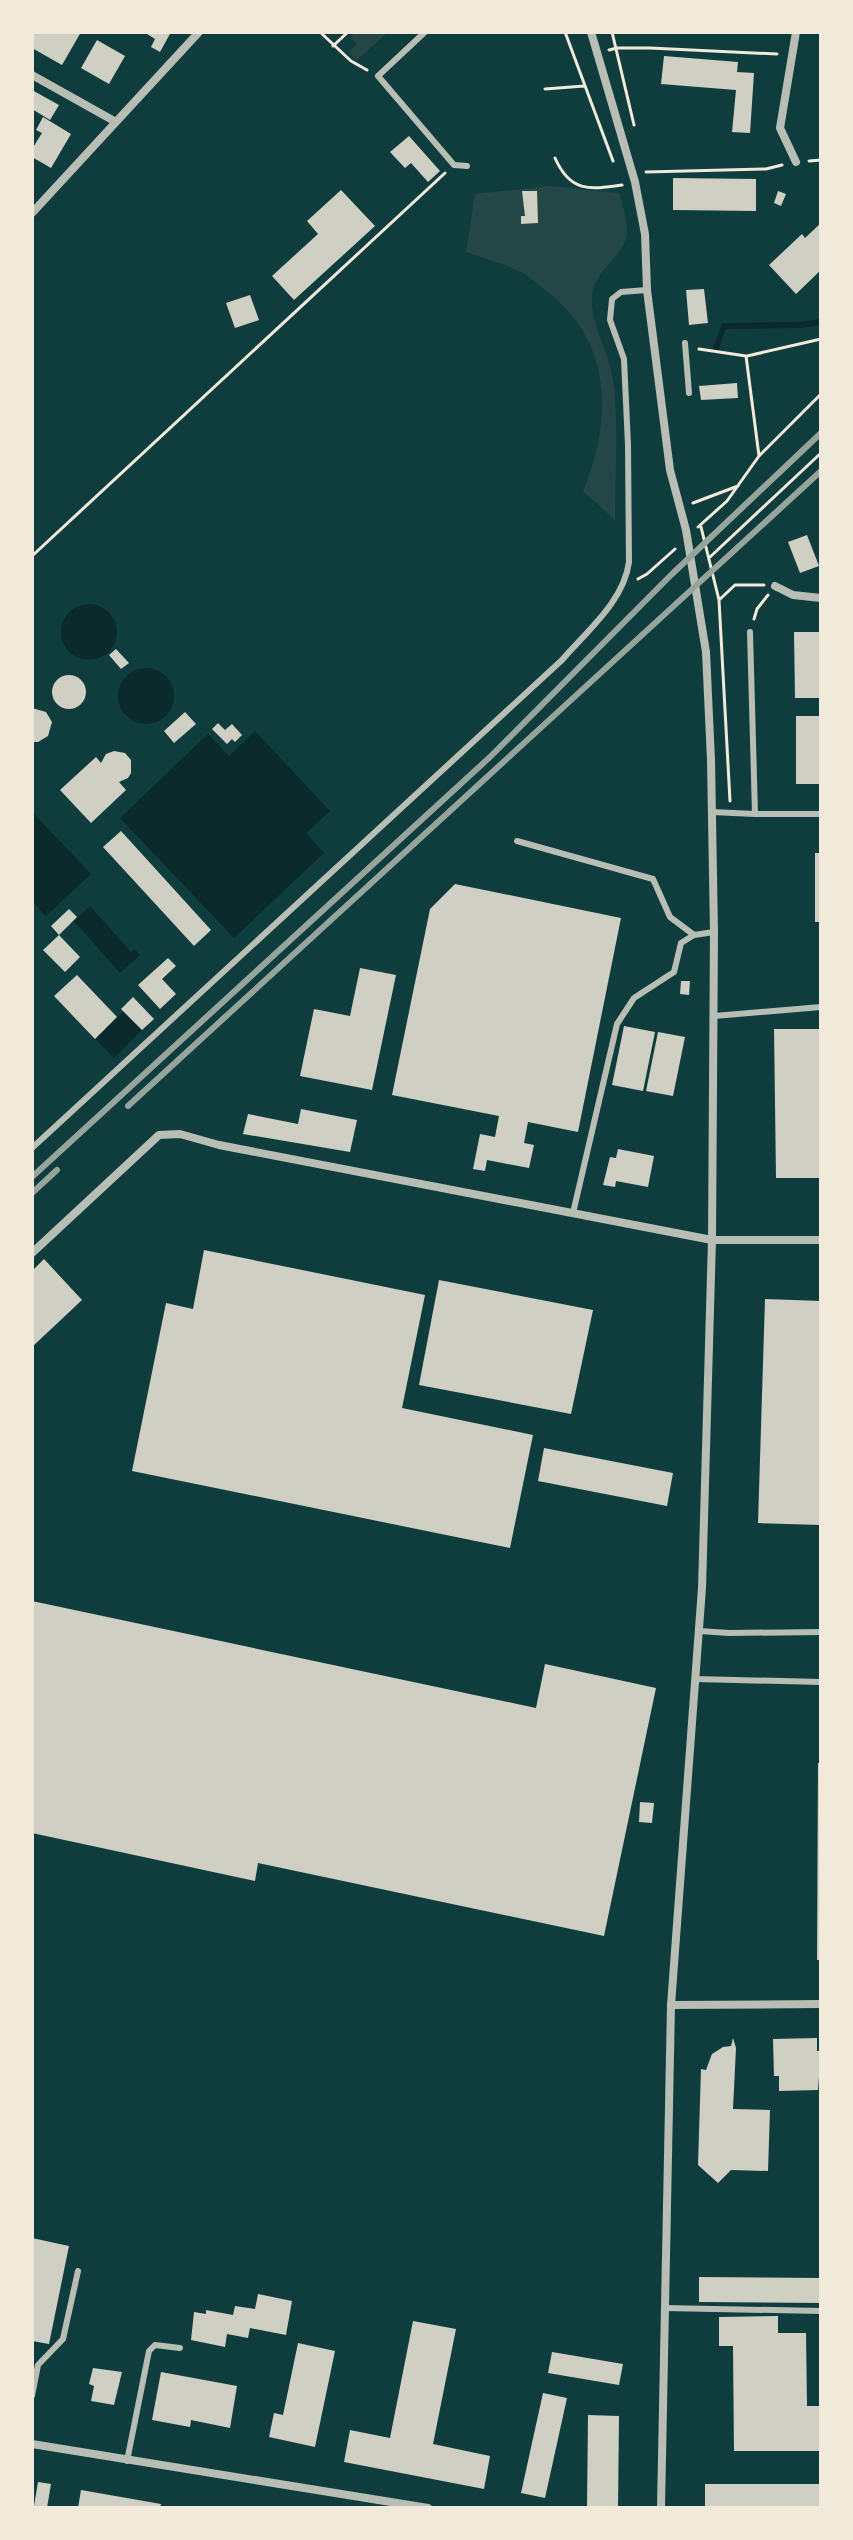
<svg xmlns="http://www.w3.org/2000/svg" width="853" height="2540" viewBox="0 0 853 2540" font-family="'Nunito Sans',sans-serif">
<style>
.green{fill:#244646}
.water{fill:#0a2a2b}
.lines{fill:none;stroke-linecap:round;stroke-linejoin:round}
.stream{stroke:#0a2a2b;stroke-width:6}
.building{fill:#cfcfc3}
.path{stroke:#f1e9da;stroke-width:3}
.service{stroke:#b8beb3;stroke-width:6}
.minor{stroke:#b8beb3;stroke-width:8}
.rail{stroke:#97a49c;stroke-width:6}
</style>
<rect width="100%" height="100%" fill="#0f3d3e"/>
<path class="green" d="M356,32H388L356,61L349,52L357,44L350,37Z
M548,186L619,193C622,205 629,223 627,234C622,259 593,271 592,297C590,322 609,353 613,380C619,425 615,474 615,520L583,491C612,420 613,344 549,293C541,287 533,279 524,274C507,264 485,259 466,252L475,194Z"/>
<path class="water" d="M61 632a28 28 0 1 1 56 0a28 28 0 1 1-56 0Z
M118 696a28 28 0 1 1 56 0a28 28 0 1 1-56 0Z
M255,731L330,811L306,833L324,853L234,938L120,818L208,734L229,756Z
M33,813L91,874L46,916L32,901Z
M90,906L131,952L135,949L140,955L120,973L74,921Z
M124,1011L142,1030L114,1058L95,1039Z"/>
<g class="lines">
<path class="stream" d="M724,326L799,325L821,322
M715,351L724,326"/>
</g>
<path class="building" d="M32,32H81L62,65L32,48Z
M144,32H171L160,52L151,47L155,39Z
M97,40L125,56L109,84L81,68Z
M664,56L738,62L737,72L754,73L750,133L732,132L736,90L661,84Z
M32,90L59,105L50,120L32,109Z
M43,117L71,134L51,168L32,157V149L42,133L36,130Z
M409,136L440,171L428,182L411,163L405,168L390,152Z
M673,178L756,179V211L673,210Z
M341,190L375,226L294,300L272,276L318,234L307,221Z
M522,191H537L538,223L521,224V216H525Z
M778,191L786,194L781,206L774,203Z
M821,223V270L796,294L769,265L802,234L805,238Z
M704,289L708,323L689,325L686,290Z
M250,295L259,320L235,328L226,303Z
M737,383L738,398L701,400L699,386Z
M807,535L819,566L800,573L788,542Z
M794,632H821V698H795Z
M116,649L129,663L121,669L109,655Z
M52 692a17 17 0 1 1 34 0a17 17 0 1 1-34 0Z
M32,708L46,712L52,722L48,736L38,742H32Z
M185,712L196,724L174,743L164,731Z
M796,716H821V784H796Z
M218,723L225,730L232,724L242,735L235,742L232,739L227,744L212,729Z
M114,751L125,753L131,760V773L128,778L119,782L126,790L91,823L60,790L96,757L101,763L106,754Z
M121,831L211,930L194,946L103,847Z
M815,853H821V922H815Z
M455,884L621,918L578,1132L528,1122L524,1143L534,1145L529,1168L487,1160L485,1171L473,1169L480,1134L495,1137L499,1116L392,1095L430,909Z
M69,909L77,917L59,935L51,926Z
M59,935L80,957L65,972L43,950Z
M168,958L176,966L162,979L176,994L160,1009L138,985Z
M360,968L396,975L372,1090L300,1076L314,1009L350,1016Z
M77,975L117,1017L95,1039L54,996Z
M681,981H690L689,995L680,994Z
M133,997L154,1019L142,1030L121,1009Z
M624,1026L655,1032L643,1091L612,1085Z
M774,1029H821V1178H776Z
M658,1032L685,1037L673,1096L646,1091Z
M301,1109L357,1120L350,1152L243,1134L248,1114L298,1124Z
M618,1149L654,1156L648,1187L616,1181L615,1187L603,1185L610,1157L616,1158Z
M204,1250L425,1295L402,1408L533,1435L510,1548L132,1471L166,1303L193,1309Z
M44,1259L82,1300L32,1347V1271Z
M439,1280L593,1310L571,1414L419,1385Z
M765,1299L821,1301V1525L758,1523Z
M544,1448L673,1473L667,1506L538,1481Z
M32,1601L536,1708L545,1664L656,1688L604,1936L258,1863L255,1881L32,1833Z
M818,1763H821V1960H817Z
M640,1802L654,1803L652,1823L639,1822Z
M733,2038L736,2048L733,2109L770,2110L768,2171L731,2170L718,2183L698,2165L701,2069L706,2070L712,2054L723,2047L731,2046Z
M817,2038V2051H821L818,2090L779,2091V2076H774L773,2039Z
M32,2238L69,2246L49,2344L32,2341Z
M699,2277L821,2278V2303L699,2302Z
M258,2294L292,2301L286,2335L250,2328L248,2338L227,2334L225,2347L191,2340L194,2312L206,2314V2310L233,2315L235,2306L255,2309Z
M778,2316V2333H806L807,2406H821V2451H734L733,2346H719V2317Z
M413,2321L456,2329L433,2444L490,2456L484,2489L344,2462L350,2430L390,2438Z
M298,2343L335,2351L315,2447L269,2437L274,2413L283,2415Z
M552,2352L623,2364L619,2385L548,2373Z
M93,2368L122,2372L114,2405L91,2401L94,2386L89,2384Z
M161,2372L237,2386L230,2428L191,2420L190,2427L152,2420Z
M543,2393L567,2398L545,2498L521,2493Z
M588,2415L619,2416L618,2508H587Z
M38,2482L51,2484L47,2508L34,2506Z
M705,2484H821V2508H705Z
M81,2490L161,2504L160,2508H78Z"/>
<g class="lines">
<path class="path" d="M320,32L351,61L367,70
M565,32L613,161
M612,32L634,125
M333,46L348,32
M609,50L617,48H650L777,54
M545,89L584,86
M555,158C570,192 589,190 622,185
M809,161L821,160
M646,172L766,169L782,165
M699,349L746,356L759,456
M747,356L821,339
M693,503L738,486
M698,527L727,501L759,456L821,394
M701,527L719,600L730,801
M32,556L445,173
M710,557L821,453
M638,579L647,574L675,549
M719,600L735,585H764
M754,619L757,609L768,595"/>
<path class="service" d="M425,32L378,76L454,165L467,166
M685,343L689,393
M712,812L755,814L750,632
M755,814H821
M517,841L653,879L670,917L694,935L714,932
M714,1016L821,1007
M32,1148L562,660C587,631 624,601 629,562L628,445L624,359L610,320L612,299L621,292L647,290
M573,1213L617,1024L634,998L674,972L681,943L694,935
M699,1631L729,1633L821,1632
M695,1679L821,1682
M664,2308L821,2311
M32,2396L38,2365L63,2339L78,2271
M127,2461L149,2351L155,2345L180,2348"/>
<path class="minor" d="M591,32L635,182L645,234L647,290L670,470L686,530L706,652L711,760L714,932L712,1240L702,1588L671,2005L661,2508
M796,32L780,128L796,162
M32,75L116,122
M32,213L199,32
M775,586L793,595L821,598
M32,1253L159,1135L180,1134L219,1145L712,1240H821
M671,2005L821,2004
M32,2444L428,2508"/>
<path class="rail" d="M128,1106L821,471
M32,1177L490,757L671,575L821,433
M32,1193L57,1170"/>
</g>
<rect width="853" height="2540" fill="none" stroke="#f1e9da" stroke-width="68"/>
</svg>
